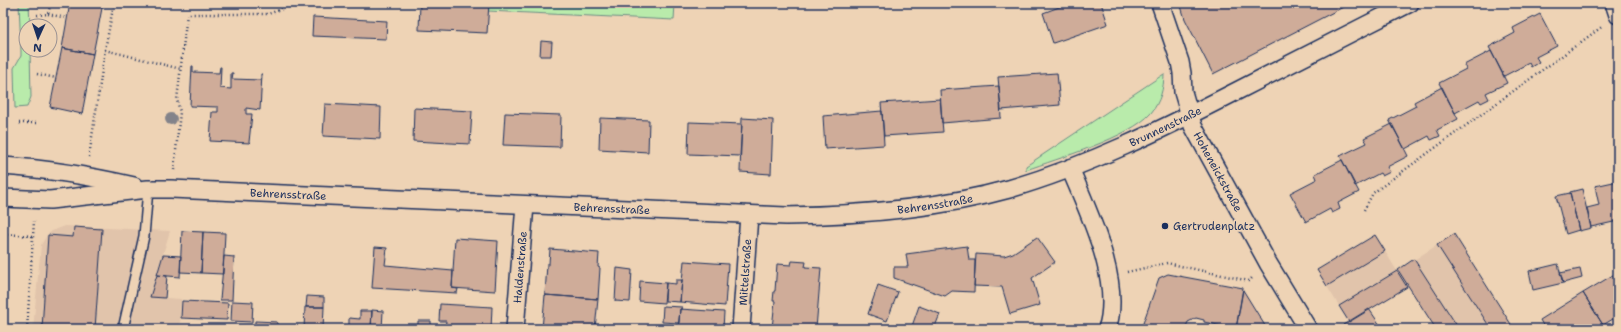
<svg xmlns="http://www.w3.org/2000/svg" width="1621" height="332" viewBox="0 0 1621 332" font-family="'Shantell Sans',sans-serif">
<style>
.built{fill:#e1c4ab}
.green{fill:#b9ebab;stroke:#6a8d84}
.building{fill:#cfac99;stroke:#1b2f5e}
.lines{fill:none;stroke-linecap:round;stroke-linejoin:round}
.lane-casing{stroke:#1b2f5e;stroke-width:12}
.street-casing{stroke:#1b2f5e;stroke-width:20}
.path{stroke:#1b2f5e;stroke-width:2.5;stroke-dasharray:1 3;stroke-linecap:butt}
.lane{stroke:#eed3b5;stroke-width:9}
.street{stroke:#eed3b5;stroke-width:17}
.tree{fill:#83838a}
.poi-dot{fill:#1b2f5e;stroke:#eed3b5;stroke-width:1.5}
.labels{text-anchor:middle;stroke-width:3.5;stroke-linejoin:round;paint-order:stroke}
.street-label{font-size:11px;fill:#1b2f5e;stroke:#eed3b5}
.poi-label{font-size:11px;fill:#1b2f5e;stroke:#eed3b5;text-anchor:start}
</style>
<rect width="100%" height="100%" fill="#eed3b5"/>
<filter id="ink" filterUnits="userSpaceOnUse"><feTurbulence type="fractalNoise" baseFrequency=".025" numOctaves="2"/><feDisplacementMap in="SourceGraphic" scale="8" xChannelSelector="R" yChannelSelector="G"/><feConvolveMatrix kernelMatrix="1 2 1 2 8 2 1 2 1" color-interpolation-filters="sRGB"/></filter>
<g filter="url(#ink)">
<path class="built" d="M65,226L170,231L150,297L181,299L180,329H33L41,245L47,235L52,231Z
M1454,234L1514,329H1436L1408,286L1339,306L1317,270L1375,235L1397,271Z"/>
<path class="green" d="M19,3H29L30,26H26V50H30L31,97L27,107L15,108L14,68L21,56V51Z
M489,3H675L674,20L488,11Z
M1164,74C1164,88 1160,102 1151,113C1131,137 1057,159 1026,170V166Z"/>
<path class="building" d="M70,3H103L93,54L62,48Z
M420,3H489L487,33L419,30Z
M1070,3H1101L1108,24L1053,43L1043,13Z
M1180,3H1351L1213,74L1185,19Z
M1540,14L1557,46L1536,57L1539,62L1531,67L1529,63L1504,76L1489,47L1515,33L1513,28Z
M313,17L387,21L386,39L312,36Z
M541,41L552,42L551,56H540Z
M62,48L93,54L82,114L50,107Z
M1491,51L1507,83L1486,93L1489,99L1481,103L1479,100L1455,113L1439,83L1466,69L1464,65Z
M192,66H193V72L219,73L220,67H221L220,88L231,89V73H233L232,79L261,80V74H262L260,110L246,108V114H252L249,142L250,143L210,141L212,112H218V107L190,106Z
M1057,73L1060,105L1001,110L998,77Z
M999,86L1001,118L942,123L940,90Z
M1442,87L1458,119L1437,130L1440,136L1431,140L1429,136L1405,149L1389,120L1416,106L1414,102Z
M940,99L943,132L884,136L881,103Z
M325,104L381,107L380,139L323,136Z
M414,108L472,111L470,144L413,141Z
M882,111L884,145L825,149L823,116Z
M505,113L561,115L560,147L503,145Z
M600,118L649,120L648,152L599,149Z
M742,118L773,120L771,174L740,172Z
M689,122L742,124L740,156L688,154Z
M1392,124L1408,156L1387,167L1390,172L1382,176L1380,173L1355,186L1340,156L1367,143L1364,138Z
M1342,160L1359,192L1338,203L1340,209L1332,213L1330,209L1306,222L1290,193L1317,179L1315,174Z
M1618,181V221L1591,227L1587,208L1599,205L1595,186Z
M1582,189L1591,228L1579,231L1570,192Z
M1570,193L1579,230L1566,234L1556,196Z
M74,227L102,229L95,329H42L48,235L73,237Z
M182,231L203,232L201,273L180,272Z
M203,232L225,233L223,274L201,273Z
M1454,234L1514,329H1491L1437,245Z
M1375,235L1385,251L1327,286L1317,270Z
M1037,237L1055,262L1032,278L1040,305L1010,314L1002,287L974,286L976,254L1004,256L1013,253Z
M455,238L498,241L495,291L452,288Z
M967,246L969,260H975L974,292L952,291L945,296L894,278V267H908L906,254Z
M375,247L387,248L385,265L453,271L452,288L458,289L457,293L372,288Z
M550,249L599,253L598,267L600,268L598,299L545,295L547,264H549Z
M163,255L181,256L180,277L157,275Z
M224,256L234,257L232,300H220Z
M1414,259L1459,329H1436L1398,270Z
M684,261L728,264L725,306L680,302Z
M792,261L806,262L805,267L821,268L816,329L772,328L775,301H773L774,291H775L777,264L791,265Z
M1558,264L1563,283L1533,290L1529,271Z
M617,268L632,270L630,302L615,301Z
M1580,269L1582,278L1563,283L1560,273Z
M1397,271L1407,287L1349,322L1339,306Z
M1618,272V316L1603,325L1583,293Z
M1168,274L1243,288L1236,329L1204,322V320L1196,318L1188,322L1185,329H1141L1159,278Z
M157,275L167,276L165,298L150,297Z
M676,280H682L680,302L665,301L666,283L676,284Z
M640,281L666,283L664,303L639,301Z
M878,285L898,292L887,321L868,314Z
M1243,290L1267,329H1236Z
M1583,293L1603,325L1597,329H1545L1540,320Z
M545,295L598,299L595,329H542Z
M307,296L324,297V307H306Z
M182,301L228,303L227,320L181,318Z
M232,301L253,302L252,322L231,321Z
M440,304L492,307L491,329L464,327V329H445L446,321H439Z
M663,306L682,307V309H680L679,323L662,322Z
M919,306L940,314L934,329H911Z
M305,307H324L323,329H304Z
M680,309L724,312L723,329H678Z
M1369,309L1380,325L1374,329H1346L1343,325Z
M372,310L383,311L382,329H371Z
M360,311H372L371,329H349V318L360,319Z
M255,321L277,322V329H255Z
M418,321H431V329H419L418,326Z"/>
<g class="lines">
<g class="lane-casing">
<path id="lane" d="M123,329L144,236L148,189"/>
</g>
<g class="street-casing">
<g id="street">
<path id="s1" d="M1160,3L1180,62L1182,73L1183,92L1193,126L1268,263L1308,329"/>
<path d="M1614,3L1618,15"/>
<path d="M3,166C48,169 90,176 134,186"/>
<path d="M1070,168C1088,212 1123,281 1107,329"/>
<path id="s2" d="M3,198L50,200L148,189H171L786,216C861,215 937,209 1009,189C1088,166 1163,129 1237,91C1294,62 1352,32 1410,3"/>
<path id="s3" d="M515,329L525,205"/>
<path id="s4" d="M741,329L749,215"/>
</g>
</g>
<path class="path" d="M48,14L66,18
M37,15L48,14L51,3
M105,50L114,3
M37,74L56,78
M19,123H37
M89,157L105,50L181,69
M174,170L180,112L177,100L187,14H268L282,9L285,3
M1364,210L1373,193L1603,26
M3,234L33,236
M1127,272L1167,263L1249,281L1253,277
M27,329L34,221"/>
<use href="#lane" class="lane"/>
<use href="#street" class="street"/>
</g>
<circle class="tree" cx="171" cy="119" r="6"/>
</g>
<circle class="poi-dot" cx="1165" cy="226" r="4"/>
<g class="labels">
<g class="street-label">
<text dy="4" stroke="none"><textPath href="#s2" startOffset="1178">Brunnenstraße</textPath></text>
<text dy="4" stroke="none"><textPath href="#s1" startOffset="180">Hoheneickstraße</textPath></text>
<text dy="4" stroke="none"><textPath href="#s2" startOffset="286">Behrensstraße</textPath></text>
<text dy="4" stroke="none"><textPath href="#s2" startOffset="934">Behrensstraße</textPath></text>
<text dy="4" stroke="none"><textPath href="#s2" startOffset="610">Behrensstraße</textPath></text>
<text dy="4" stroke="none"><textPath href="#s3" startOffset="62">Haldenstraße</textPath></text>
<text dy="4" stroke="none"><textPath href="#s4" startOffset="57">Mittelstraße</textPath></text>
</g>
<g class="poi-label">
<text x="1173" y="230">Gertrudenplatz</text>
</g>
</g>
<rect width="1621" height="332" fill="none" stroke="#eed3b5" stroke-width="16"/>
<rect x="8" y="8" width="1605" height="316" fill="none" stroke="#1b2f5e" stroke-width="1.5" filter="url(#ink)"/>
<g transform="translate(38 38) rotate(183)"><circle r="19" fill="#eed3b5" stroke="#9a9192"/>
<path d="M0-3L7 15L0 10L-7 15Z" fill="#1b2f5e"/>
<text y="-6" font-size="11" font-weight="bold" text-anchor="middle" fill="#1b2f5e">N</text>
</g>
</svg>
